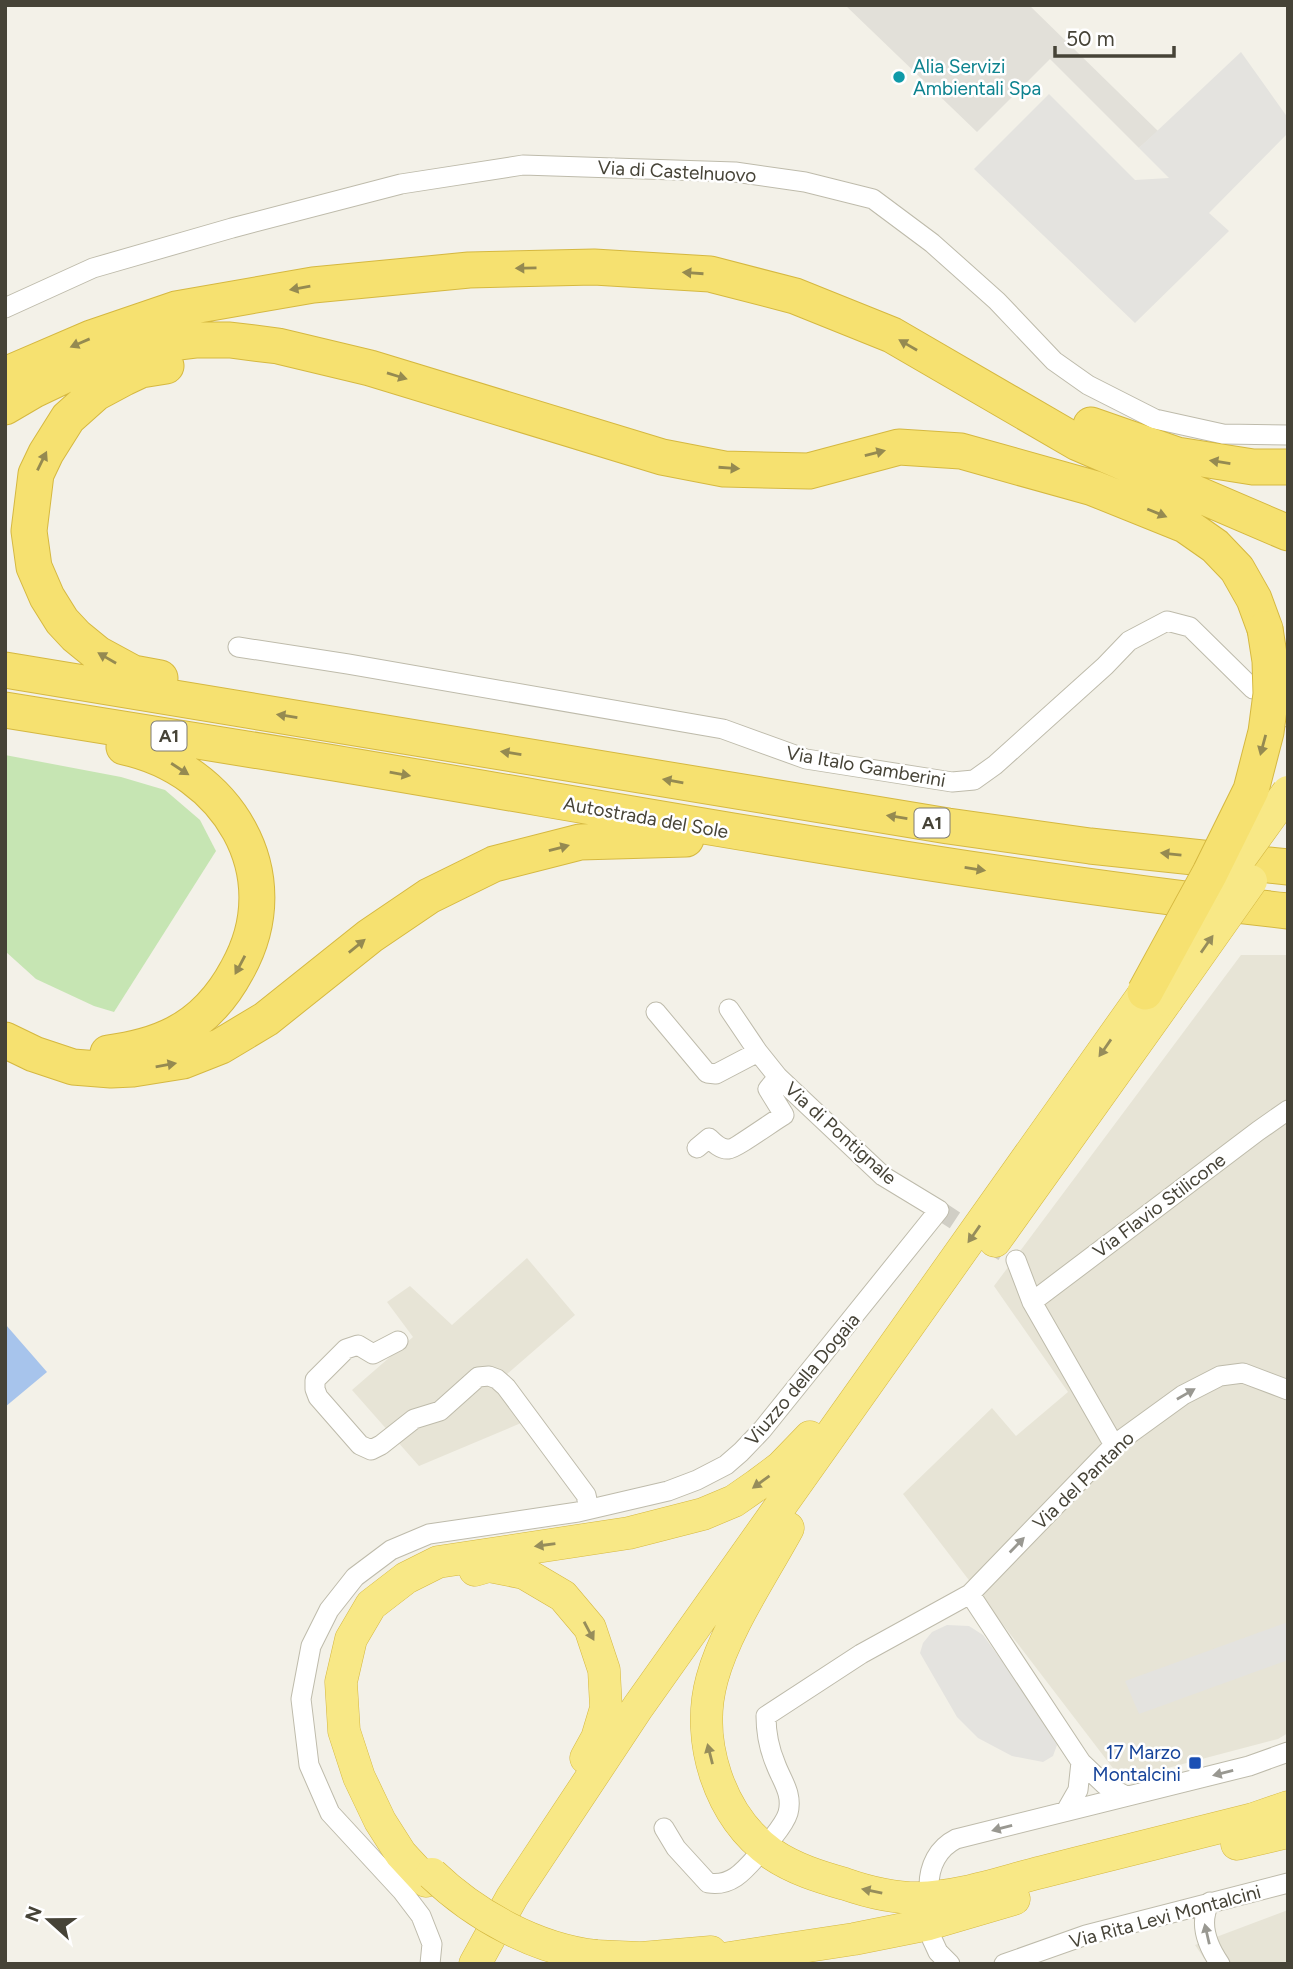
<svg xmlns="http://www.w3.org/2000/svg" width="1293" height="1969" viewBox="0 0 1293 1969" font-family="Figtree,sans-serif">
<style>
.residential{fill:#e7e4d6}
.industrial{fill:#e2e0d9}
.green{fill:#c6e5b3}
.parking{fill:#e4e3df}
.water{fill:#a7c4ec}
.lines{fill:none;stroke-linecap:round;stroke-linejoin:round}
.minor-tunnel{stroke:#d0cec5;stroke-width:19;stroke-dasharray:19 10;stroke-linecap:butt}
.minor-casing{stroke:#bebbab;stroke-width:21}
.trunk-casing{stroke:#d5b840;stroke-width:33}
.motorway-casing{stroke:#d5b840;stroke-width:37}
.minor{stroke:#fff;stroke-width:19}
.trunk{stroke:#f8e886;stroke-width:32}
.motorway{stroke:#f6e170;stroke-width:35}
.trunk-bridge-casing{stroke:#d5b840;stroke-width:33;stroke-linecap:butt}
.motorway-bridge-casing{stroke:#d5b840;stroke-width:37;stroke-linecap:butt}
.trunk-bridge{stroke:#f8e886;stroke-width:32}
.motorway-bridge{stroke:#f6e170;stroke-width:35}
.oneway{fill:#958a51}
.oneway2{fill:#968d5b}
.oneway3{fill:#999891}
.culture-dot{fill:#0f9aa8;stroke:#fff;stroke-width:2.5}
.transit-dot{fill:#1a4fb4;stroke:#fff;stroke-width:2.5}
.labels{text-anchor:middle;stroke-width:5;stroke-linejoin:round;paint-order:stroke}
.shield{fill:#fff;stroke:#7e7b73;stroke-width:2}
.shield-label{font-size:18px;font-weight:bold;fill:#464337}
.culture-label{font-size:19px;fill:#0d838f;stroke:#fff;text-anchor:start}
.street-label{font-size:19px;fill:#464337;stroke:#fff}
.transit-label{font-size:19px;fill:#164399;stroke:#fff;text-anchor:end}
</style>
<rect width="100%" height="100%" fill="#f3f1e8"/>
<path class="residential" d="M1241,955H1288V1733L1278,1739L1122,1780L903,1494L992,1408L1016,1436L1068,1392L994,1286Z
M527,1258L575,1315L507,1374L533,1418L419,1466L352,1390L413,1337L387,1302L410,1286L452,1325Z
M1288,1910V1964H1208L1195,1945Z"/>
<path class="industrial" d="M845,5H1029L1158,131L1139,148L1050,59L977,132Z"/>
<path class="green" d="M5,755L121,777L165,790L200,820L216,851L114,1012L94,1006L36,979L5,951Z"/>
<path class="parking" d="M1241,52L1288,118V133L1209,213L1229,231L1135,323L974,169L1049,94L1135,180L1169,178L1139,148Z
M1288,1622V1660L1139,1714L1125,1681Z
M947,1625L969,1626L983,1635L1024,1691L1057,1745L1053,1756L1043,1762L1012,1756L978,1738L957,1717L920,1653L923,1643L932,1632Z"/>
<path class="water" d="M6,1325L47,1372L5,1407V1326Z"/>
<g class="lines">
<path class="minor-tunnel" d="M939,1210L1016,1260"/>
<g class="minor-casing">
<path id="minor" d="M5,308L93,268L232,228L401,184L523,165L735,172L805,182L873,199L932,243L997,301L1054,361L1088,385L1155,419L1223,434L1288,435
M238,647L348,664L723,729L806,759L952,782L974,780L995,765L1105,666L1129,641L1167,621L1190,627L1253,689
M1286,716L1288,717
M729,1009L758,1052
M697,1148L709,1138C714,1143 721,1150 729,1149C735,1149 775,1120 784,1115L768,1089L778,1077
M1016,1260L1032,1302L1114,1445
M1032,1302L1258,1131L1288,1110
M398,1341L373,1354L358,1345L346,1349L315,1380V1389L318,1397L360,1445L371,1450L381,1445L414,1419L440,1411L478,1377L489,1376L497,1379L506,1387L586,1495L589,1509
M970,1594L1081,1762L1105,1785L1126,1796
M1066,1811L1078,1790L1081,1762
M664,1828L676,1848L708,1883C731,1887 744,1871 758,1855
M770,1841C777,1832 785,1823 788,1813C793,1794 782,1781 776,1765C770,1751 766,1732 766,1716L861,1654L970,1594L1114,1445L1183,1395L1220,1376L1243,1373L1288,1390
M929,1886C929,1866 938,1848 956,1839L1249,1766L1288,1752
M1210,1902C1198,1923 1207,1945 1220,1964
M932,1939L938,1952L950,1964
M430,1964L432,1944L421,1916L402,1891L330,1813L309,1765L301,1699L311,1646L329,1610L355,1577L391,1550L429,1534L578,1512L668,1491L697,1480L726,1465L741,1452L762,1430L939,1210L883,1176L778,1077L758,1052L716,1074L707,1073L656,1012
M1004,1964L1086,1935L1288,1883"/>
</g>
<g class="trunk-casing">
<path id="trunk" d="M995,1241L1167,1000
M788,1528C763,1574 725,1630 712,1679C695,1741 719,1816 772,1854C794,1869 820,1877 845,1884C868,1892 894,1898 918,1898C960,1897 1002,1882 1042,1872C1112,1854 1182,1837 1253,1819L1288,1807
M475,1570L489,1566L524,1573L563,1596L590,1628L604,1670L606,1708L597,1738L586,1758
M1237,1844L1288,1832
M426,1881L401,1854L380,1821L359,1777L344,1731L341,1682L351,1639L371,1605L406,1578L438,1562L629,1533L703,1514L734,1501L757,1485L781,1467L810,1437
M596,1956L641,1958L711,1952
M475,1964L512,1897L638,1707L1145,992
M690,1964L854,1939L929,1924L1014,1899"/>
</g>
<g class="motorway-casing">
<path id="motorway" d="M5,375L91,338L176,309L313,285L469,270L594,267L710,274L795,296L892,335L1078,443L1288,533
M5,407L34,390L74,371L113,356L156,345L197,340H230L278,346L370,368L662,457L724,469L809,471L899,447L961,451L1093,488L1185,525L1215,546L1237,569L1254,599L1265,629
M1091,425L1177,455L1253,467H1288
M5,670L948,826L1090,846L1288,867
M160,678L133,673L98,654L76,636L62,621L47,597L34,567L29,531L36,474L46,453L68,418L96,393L124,378L141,370L166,366
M5,710C115,728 224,745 334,763C651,816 968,876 1288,911
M5,1040L34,1054L73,1067L111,1070L133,1069L183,1061L221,1046L266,1019L370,936L429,896L494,864L580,842L686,839
M108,1053C131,1050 154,1045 175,1034C202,1020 222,998 237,970C292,873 226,769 124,747"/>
</g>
<use href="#minor" class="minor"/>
<use href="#trunk" class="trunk"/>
<use href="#motorway" class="motorway"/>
<g class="trunk-bridge-casing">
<path id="trunk-bridge" d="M1203,910L1288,792
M1167,1000L1251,881
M432,1874C476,1916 536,1949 596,1956"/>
</g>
<g class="motorway-bridge-casing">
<path id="motorway-bridge" d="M1145,992L1210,873L1251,790L1266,732L1271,694L1270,661L1265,629"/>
</g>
<use href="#trunk-bridge" class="trunk-bridge"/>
<use href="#motorway-bridge" class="motorway-bridge"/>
</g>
<defs><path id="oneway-solid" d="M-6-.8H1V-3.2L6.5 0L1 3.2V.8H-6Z" transform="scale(1.75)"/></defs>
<g class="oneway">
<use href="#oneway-solid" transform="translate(526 268) rotate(179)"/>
<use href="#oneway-solid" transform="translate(693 273) rotate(-176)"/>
<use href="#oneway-solid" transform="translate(300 288) rotate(170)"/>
<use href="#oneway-solid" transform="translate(80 343) rotate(157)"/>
<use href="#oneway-solid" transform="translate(908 345) rotate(-150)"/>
<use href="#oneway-solid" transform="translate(397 376) rotate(17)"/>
<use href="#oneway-solid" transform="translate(875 453) rotate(-14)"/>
<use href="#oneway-solid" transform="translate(42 461) rotate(-64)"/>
<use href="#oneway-solid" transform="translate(1220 462) rotate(-171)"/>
<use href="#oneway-solid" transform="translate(729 468) rotate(4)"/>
<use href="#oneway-solid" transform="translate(1157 513) rotate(22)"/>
<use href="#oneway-solid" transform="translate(107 658) rotate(-150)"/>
<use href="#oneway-solid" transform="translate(287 716) rotate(-171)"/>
<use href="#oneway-solid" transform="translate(1263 745) rotate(105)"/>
<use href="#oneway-solid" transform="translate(511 753) rotate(-171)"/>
<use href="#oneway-solid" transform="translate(180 769) rotate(33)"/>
<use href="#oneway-solid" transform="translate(400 774) rotate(10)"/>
<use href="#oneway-solid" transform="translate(673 781) rotate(-170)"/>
<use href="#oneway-solid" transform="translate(897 817) rotate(-171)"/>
<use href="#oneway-solid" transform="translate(559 848) rotate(-15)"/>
<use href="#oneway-solid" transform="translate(1171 854) rotate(-174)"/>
<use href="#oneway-solid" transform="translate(975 869) rotate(9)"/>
<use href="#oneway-solid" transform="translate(357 946) rotate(-39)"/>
<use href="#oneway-solid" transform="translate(240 965) rotate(118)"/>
<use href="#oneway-solid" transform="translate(166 1065) rotate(-10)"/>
</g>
<g class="oneway2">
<use href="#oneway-solid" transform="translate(1207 944) rotate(-55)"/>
<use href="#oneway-solid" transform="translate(1105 1048) rotate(125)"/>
<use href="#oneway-solid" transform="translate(974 1234) rotate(125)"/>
<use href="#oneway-solid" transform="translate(761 1482) rotate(144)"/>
<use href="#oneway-solid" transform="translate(545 1545) rotate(172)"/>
<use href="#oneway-solid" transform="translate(589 1631) rotate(62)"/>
<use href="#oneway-solid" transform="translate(710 1754) rotate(-104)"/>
<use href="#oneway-solid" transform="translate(872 1891) rotate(-168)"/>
</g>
<g class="oneway3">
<use href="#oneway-solid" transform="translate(1186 1394) rotate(-30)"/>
<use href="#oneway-solid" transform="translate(1017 1545) rotate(-46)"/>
<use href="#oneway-solid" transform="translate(1223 1773) rotate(166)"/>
<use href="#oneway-solid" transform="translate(1002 1828) rotate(165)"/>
<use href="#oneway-solid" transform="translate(1207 1934) rotate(-103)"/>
</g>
<circle class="culture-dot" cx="899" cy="77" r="7"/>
<rect class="transit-dot" x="1188" y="1756" width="14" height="14" rx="3.5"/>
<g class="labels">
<g class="shield">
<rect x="151.5" y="721.5" width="35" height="29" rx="5"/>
<rect x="914.5" y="808.5" width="35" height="29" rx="5"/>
</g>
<g class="shield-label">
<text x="169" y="742">A1</text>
<text x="932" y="829">A1</text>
</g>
<g class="culture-label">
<text x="913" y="73">Alia Servizi<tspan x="913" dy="22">Ambientali Spa</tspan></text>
</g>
<g class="street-label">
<text transform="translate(677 171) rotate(3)" y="7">Via di Castelnuovo</text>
<text transform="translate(866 766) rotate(10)" y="7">Via Italo Gamberini</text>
<text transform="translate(646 817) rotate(10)" y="7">Autostrada del Sole</text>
<text transform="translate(841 1133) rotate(42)" y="7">Via di Pontignale</text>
<text transform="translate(1159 1205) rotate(-37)" y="7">Via Flavio Stilicone</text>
<text transform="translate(802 1379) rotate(-50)" y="7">Viuzzo della Dogaia</text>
<text transform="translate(1083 1480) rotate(-44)" y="7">Via del Pantano</text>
<text transform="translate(1165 1916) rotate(-15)" y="7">Via Rita Levi Montalcini</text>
</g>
<g class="transit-label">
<text x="1181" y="1759">17 Marzo<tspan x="1181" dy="22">Montalcini</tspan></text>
</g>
</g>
<rect width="1293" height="1969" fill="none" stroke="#464337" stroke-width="14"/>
<g transform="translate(49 1920) rotate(291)" stroke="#ffffff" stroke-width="5" paint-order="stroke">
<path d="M0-5L12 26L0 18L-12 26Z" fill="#464337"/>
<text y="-10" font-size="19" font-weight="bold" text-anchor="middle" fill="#464337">N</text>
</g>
<path d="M1055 46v10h119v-10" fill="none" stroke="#464337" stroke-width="3.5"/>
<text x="1066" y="46" font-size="21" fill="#464337" stroke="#ffffff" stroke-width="5" paint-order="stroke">50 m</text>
</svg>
